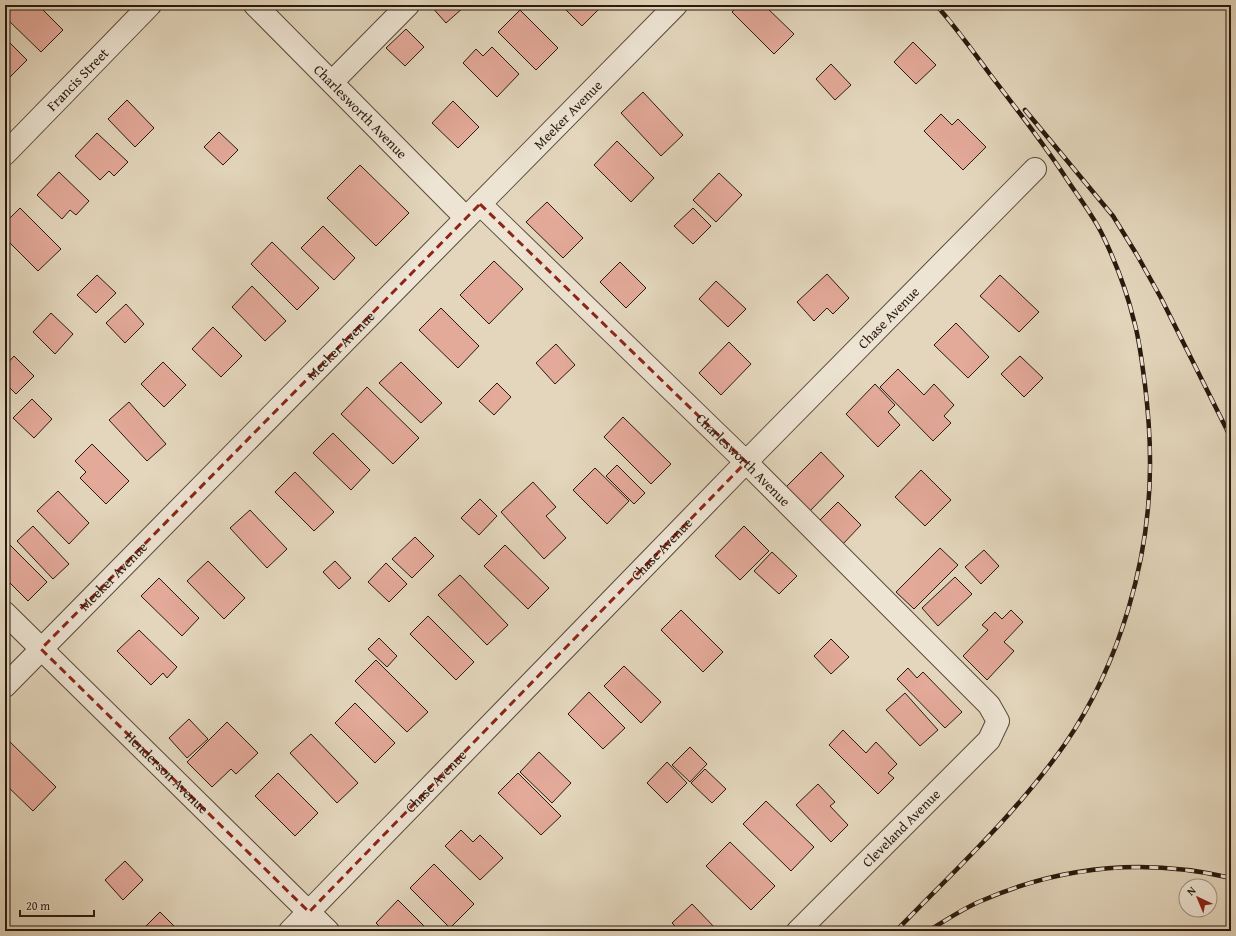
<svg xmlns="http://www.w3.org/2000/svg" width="1236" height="936" viewBox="0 0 1236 936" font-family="'Gentium Book Plus',serif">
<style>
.building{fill:#e3a999;stroke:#29190e}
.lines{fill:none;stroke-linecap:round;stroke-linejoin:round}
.minor-casing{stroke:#58483a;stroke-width:24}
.minor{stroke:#ede4d3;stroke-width:22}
.rail-casing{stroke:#29190e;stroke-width:4.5}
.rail{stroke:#ede4d3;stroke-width:3;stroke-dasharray:9;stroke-linecap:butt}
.marked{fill:none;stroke:#8f2418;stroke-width:3;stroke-dasharray:8 5;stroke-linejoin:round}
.labels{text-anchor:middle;stroke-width:4;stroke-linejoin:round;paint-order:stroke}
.street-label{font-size:14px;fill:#29190e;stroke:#ede4d3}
</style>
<rect width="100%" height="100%" fill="#e3d6bc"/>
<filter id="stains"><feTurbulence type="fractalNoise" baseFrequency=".005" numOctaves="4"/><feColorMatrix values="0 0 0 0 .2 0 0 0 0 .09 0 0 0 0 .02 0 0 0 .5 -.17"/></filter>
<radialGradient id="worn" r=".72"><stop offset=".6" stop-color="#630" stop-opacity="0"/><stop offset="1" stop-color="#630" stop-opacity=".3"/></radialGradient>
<path class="building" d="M7,5H38L63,30L41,52L5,17V7Z
M430,5H462L464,7L446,23Z
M561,5H603L582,26Z
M739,5H764L794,34L774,54L732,12Z
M520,10L558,48L536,70L498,32Z
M406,29L424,47L405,66L386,48Z
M5,38L27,60L5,82Z
M913,42L936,65L916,84L894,62Z
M492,47L519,74L497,97L463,63L476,49L483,56Z
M831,64L851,85L835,100L816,79Z
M643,92L683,135L661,156L621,113Z
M127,100L154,128L135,147L108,119Z
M453,101L479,127L458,148L432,123Z
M941,114L952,125L958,119L986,147L963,170L924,131Z
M219,132L238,150L223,165L204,147Z
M97,133L128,162L114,176L109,171L100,180L75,156Z
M617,141L654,178L631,202L594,165Z
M360,165L409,213L376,246L327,198Z
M59,172L89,201L76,215L70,210L62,219L37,195Z
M719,173L742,195L716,222L693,200Z
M547,202L583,238L563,258L526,222Z
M20,208L61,249L38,271L5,238V223Z
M693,208L711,226L693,244L674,226Z
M323,226L355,258L334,280L301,248Z
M272,242L319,288L297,310L251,264Z
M494,261L523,289L489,324L460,295Z
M620,262L646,288L626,308L600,282Z
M827,274L849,298L833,314L827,308L814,321L797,302Z
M97,275L116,293L96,313L77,295Z
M1000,275L1039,312L1019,332L980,296Z
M716,281L746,309L728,327L699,299Z
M252,286L286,321L265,341L232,307Z
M126,304L144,324L125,343L106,323Z
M441,308L479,346L458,368L419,330Z
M51,313L73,334L55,354L33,332Z
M956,323L989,357L968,378L934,345Z
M213,327L242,356L221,377L192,349Z
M729,342L751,364L721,395L699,373Z
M556,344L575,365L555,384L536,363Z
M14,356L34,376L16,394L5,383V366Z
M1020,356L1043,378L1024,397L1001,374Z
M163,362L186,385L164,407L141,384Z
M401,362L442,403L421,423L379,383Z
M898,369L924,395L934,384L954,405L944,416L951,423L933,441L880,387Z
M497,383L511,397L494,415L479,401Z
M875,384L895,405L888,412L900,425L878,447L846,414Z
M367,387L419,438L393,464L341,414Z
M32,399L52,419L34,438L13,418Z
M129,402L166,444L147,461L109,420Z
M623,417L671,464L651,484L604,437Z
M333,433L370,470L351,490L313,453Z
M92,444L129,481L106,504L80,478L86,472L75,461Z
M821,452L844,476L808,513L784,489Z
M617,465L645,493L634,504L606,476Z
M595,468L629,501L607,524L573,490Z
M921,470L951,500L925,526L895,497Z
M295,472L334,512L314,531L275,492Z
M533,482L556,507L546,516L566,538L544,559L501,512Z
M58,491L89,523L69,544L37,511Z
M480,499L497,516L479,535L461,518Z
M838,502L861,525L841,546L817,523Z
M250,510L287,549L267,568L230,528Z
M33,526L69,564L53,579L17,541Z
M744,526L769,551L740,580L715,556Z
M415,537L434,556L412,578L392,559Z
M5,540L47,582L28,601L5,578Z
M505,545L549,588L528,609L484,566Z
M940,548L958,565L914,609L896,592Z
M984,550L999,566L981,584L965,567Z
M772,552L797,576L779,594L754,571Z
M208,561L245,598L224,619L187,581Z
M335,561L351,578L339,589L323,572Z
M386,563L407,584L389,602L368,582Z
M460,575L508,625L487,645L438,595Z
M955,577L972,594L938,626L922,608Z
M159,578L199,618L182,636L141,596Z
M681,610L723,652L703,672L661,630Z
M1011,610L1023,622L1004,642L1014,651L987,680L963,656L988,630L982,625L995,612L1002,619Z
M428,616L474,662L456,680L410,634Z
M139,630L177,667L167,678L163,673L151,685L117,651Z
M379,638L397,656L387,667L368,649Z
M831,639L849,657L831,674L814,656Z
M376,660L428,712L407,732L355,681Z
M624,666L661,702L641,723L604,686Z
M908,668L917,678L923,672L962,712L945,728L897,679Z
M589,692L625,728L603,749L568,714Z
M905,693L938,730L920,746L886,710Z
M355,703L395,743L375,763L335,723Z
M189,719L208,739L187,758L169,738Z
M227,722L258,753L236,774L231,769L212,787L187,762Z
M843,730L866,753L876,742L897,764L888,773L894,778L878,794L829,745Z
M311,734L358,783L337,803L290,753Z
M5,737L56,787L33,811L5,784Z
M690,747L707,764L690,782L672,765Z
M539,752L571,783L552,803L520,772Z
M667,762L687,783L667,803L647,783Z
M705,769L726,789L712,803L691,783Z
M278,773L318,813L295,836L255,796Z
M518,773L561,816L541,835L498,793Z
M818,784L835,802L830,806L848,825L831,842L796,805Z
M766,801L814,847L791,871L743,824Z
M461,830L473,842L480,835L503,858L480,880L445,846Z
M730,842L775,886L751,910L706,866Z
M125,861L143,880L123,900L105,880Z
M434,864L474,904L450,928L410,888Z
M398,900L429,931H384L376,923Z
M692,904L718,931H680L672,923Z
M160,912L179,931H141Z"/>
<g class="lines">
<g class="minor-casing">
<g id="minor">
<path id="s1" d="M255,5L466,218"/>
<path d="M332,82L408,5"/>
<path id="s2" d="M5,154L150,5"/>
<path id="s3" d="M480,204L746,462L989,705L998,721L989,740L798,931"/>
<path id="s4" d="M5,613L328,931"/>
<path id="s5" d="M5,686L676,5"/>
<path id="s6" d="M290,931L746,462L1035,169"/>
</g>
</g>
<use href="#minor" class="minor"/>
<g class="rail-casing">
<path id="rail" d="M1025,110L1113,216L1137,255L1161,298L1231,438
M896,931C954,871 1017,813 1065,744C1120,664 1151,557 1150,460C1150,435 1148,410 1145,385C1142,364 1140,342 1134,321C1127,292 1116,263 1103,236C1094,217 1080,199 1068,181C1044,144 1016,108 989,73C972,50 955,26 936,5
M928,931C945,921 962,909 981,901C1061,866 1146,858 1231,878"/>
</g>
<use href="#rail" class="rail"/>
</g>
<path class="marked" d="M480,204L746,462L309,912L41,649Z"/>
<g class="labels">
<g class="street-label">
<text dy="5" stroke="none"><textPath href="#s2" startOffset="104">Francis Street</textPath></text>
<text dy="5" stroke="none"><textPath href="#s1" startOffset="150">Charlesworth Avenue</textPath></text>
<text dy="5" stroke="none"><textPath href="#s5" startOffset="802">Meeker Avenue</textPath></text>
<text dy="5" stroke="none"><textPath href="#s6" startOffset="857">Chase Avenue</textPath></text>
<text dy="5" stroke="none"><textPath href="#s5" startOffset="478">Meeker Avenue</textPath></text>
<text dy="5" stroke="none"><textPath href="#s3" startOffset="367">Charlesworth Avenue</textPath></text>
<text dy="5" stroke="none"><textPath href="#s6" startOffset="533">Chase Avenue</textPath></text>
<text dy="5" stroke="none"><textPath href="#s5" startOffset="154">Meeker Avenue</textPath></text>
<text dy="5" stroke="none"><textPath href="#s4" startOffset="227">Henderson Avenue</textPath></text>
<text dy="5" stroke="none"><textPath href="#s6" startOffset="209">Chase Avenue</textPath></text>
<text transform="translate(901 828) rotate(-45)" y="5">Cleveland Avenue</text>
</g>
</g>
<rect width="1236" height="936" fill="none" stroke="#e3d6bc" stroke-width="20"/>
<rect x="6" y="6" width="1224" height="924" fill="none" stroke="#29190e" stroke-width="2"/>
<rect x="10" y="10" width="1216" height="916" fill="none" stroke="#29190e"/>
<g transform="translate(1198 898) rotate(316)"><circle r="19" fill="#ede4d3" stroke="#9f9384"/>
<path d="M0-3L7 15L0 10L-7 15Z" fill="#8f2418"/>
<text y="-6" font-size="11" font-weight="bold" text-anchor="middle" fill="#29190e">N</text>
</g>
<path d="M20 910v6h74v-6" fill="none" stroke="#29190e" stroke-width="2"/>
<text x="26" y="910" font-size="12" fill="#29190e" stroke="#ede4d3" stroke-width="3" paint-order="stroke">20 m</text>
<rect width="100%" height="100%" filter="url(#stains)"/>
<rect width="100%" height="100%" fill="url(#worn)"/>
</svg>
